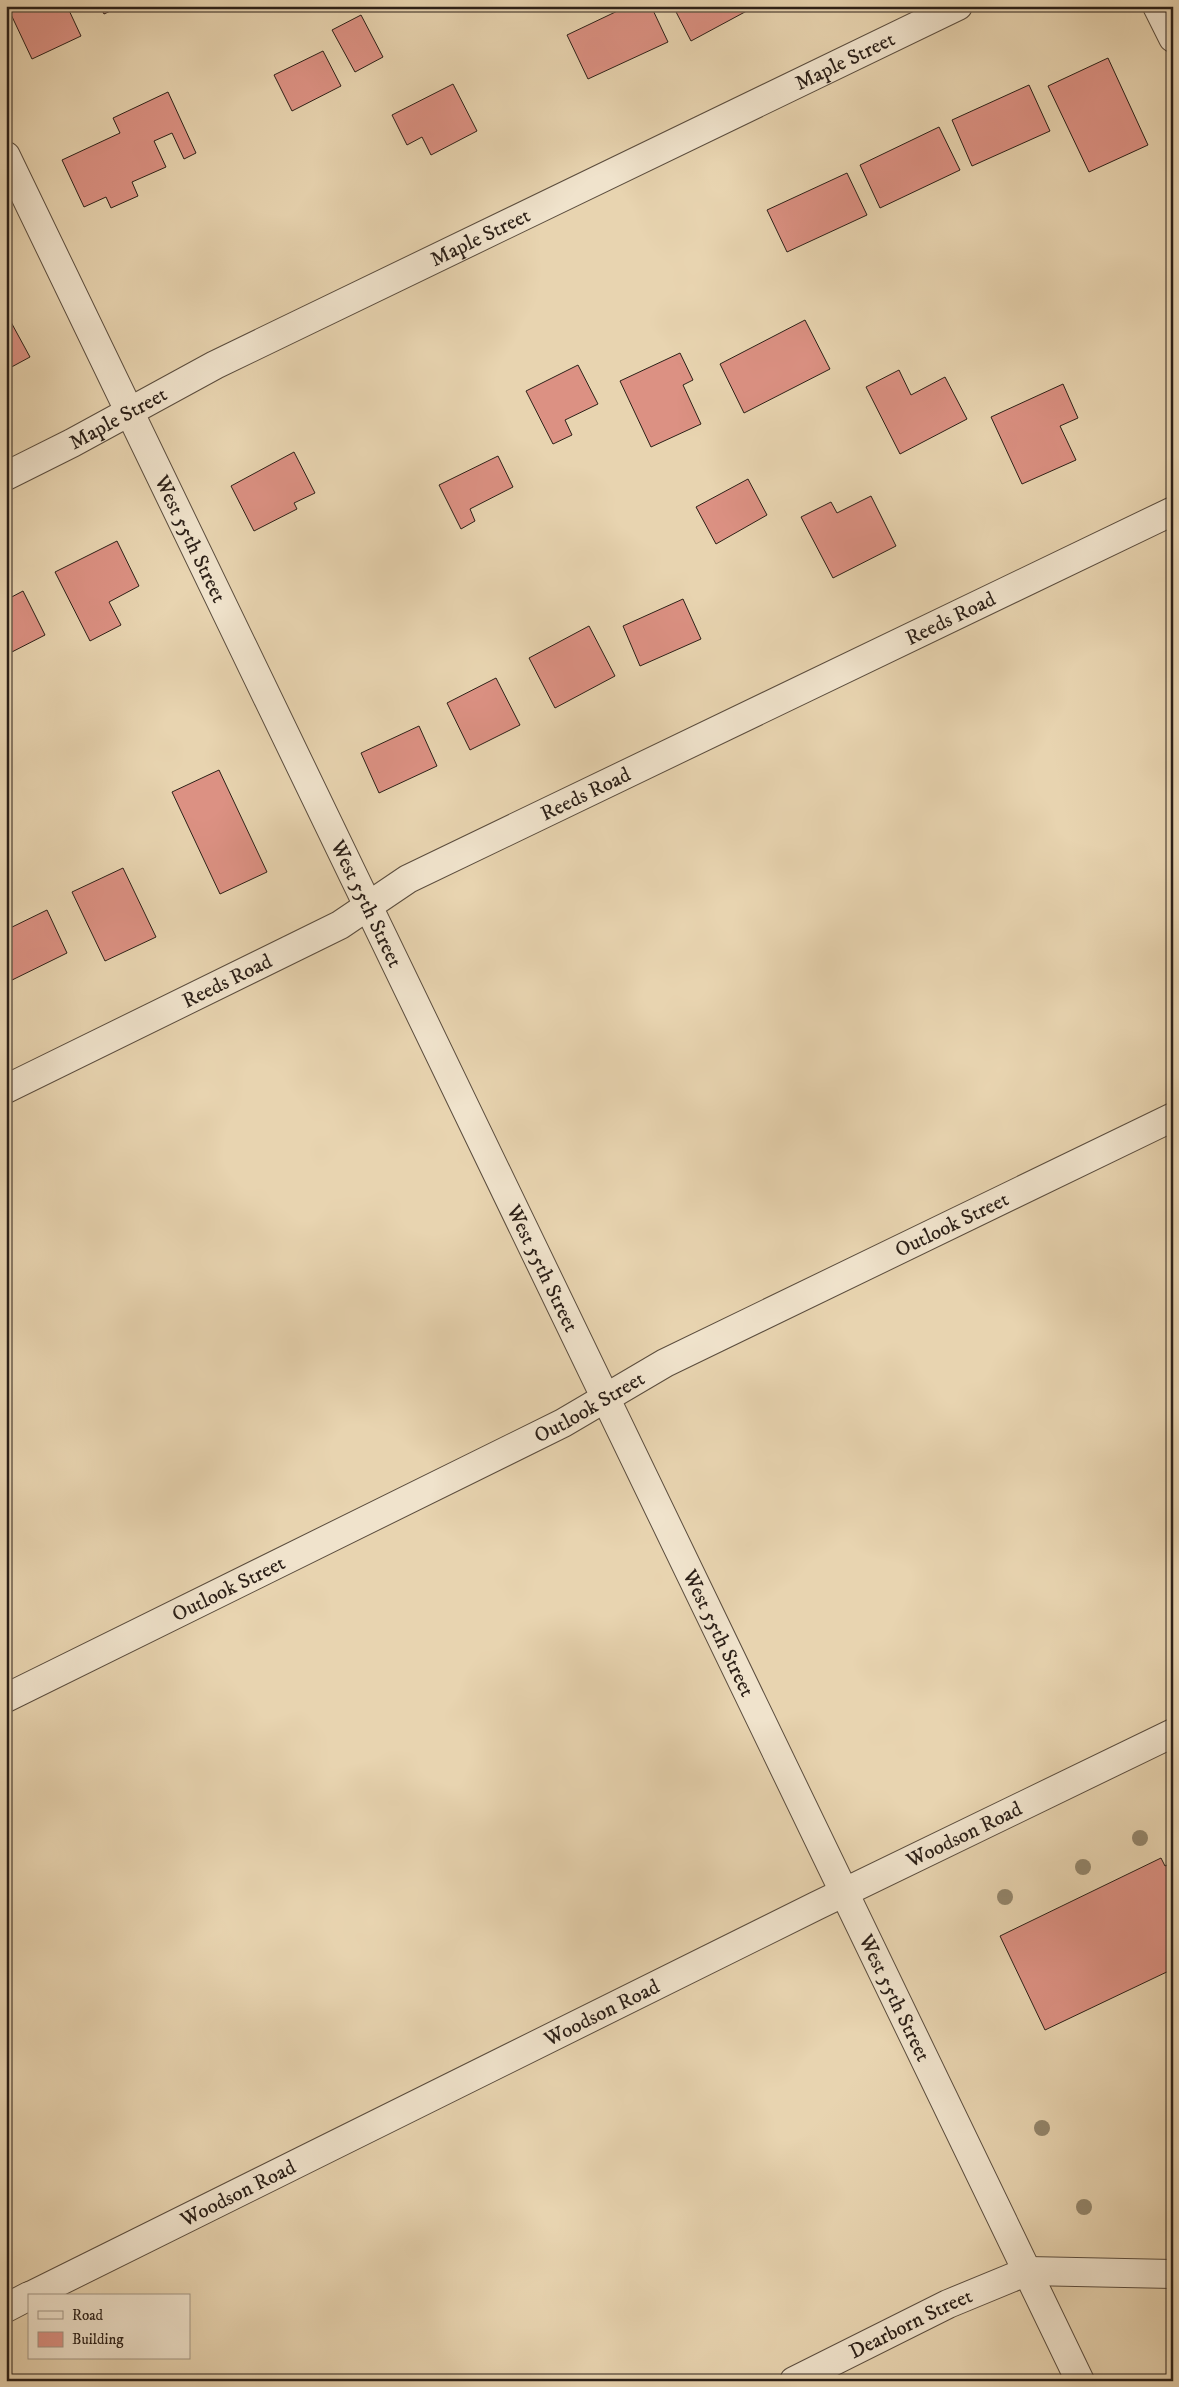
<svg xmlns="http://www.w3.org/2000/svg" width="1179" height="2387" viewBox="0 0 1179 2387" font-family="'IM FELL DW Pica',serif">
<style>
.building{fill:#dc9183;stroke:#2c2018}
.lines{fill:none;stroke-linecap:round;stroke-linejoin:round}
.minor-casing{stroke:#5b4d3e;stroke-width:30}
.minor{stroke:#f0e3cc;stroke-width:28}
.tree{fill:#93866c}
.labels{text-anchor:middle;stroke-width:4;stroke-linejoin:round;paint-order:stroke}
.street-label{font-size:21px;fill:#2c2018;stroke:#f0e3cc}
</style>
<rect width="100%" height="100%" fill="#e8d4b0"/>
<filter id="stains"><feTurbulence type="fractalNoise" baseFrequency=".004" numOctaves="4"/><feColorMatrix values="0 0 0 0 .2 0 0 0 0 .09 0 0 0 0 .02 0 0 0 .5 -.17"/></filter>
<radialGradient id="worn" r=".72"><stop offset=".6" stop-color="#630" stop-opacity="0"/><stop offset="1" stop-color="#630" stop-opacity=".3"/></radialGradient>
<path class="building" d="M7,6H67L81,36L32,59Z
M100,6H121L104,14Z
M628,6H651L668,42L588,79L567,35Z
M673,6H756L691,41Z
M361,15L383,57L355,72L332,30Z
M323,51L341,86L292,111L274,75Z
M1108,58L1148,145L1089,172L1048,86Z
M453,84L477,131L431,155L422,137L407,145L392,115Z
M1029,85L1050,131L972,166L952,120Z
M168,92L196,153L184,159L172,133L154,141L166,167L132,182L138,196L111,208L106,197L84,207L62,160L120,133L113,118Z
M939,127L960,170L880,208L860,165Z
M847,173L867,215L787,252L767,210Z
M6,313L30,357L6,370Z
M805,320L830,369L744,413L720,364Z
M680,353L693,380L683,385L701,424L651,447L620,381Z
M578,365L598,404L565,420L572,435L553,444L526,391Z
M899,370L911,395L945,377L967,419L900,454L866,387Z
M1063,384L1078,418L1060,426L1076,460L1022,484L991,417Z
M294,452L315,493L294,503L297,509L254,531L231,486Z
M498,456L513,487L470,509L475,521L461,529L439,485Z
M748,479L767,515L716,544L696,507Z
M871,496L896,546L833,578L801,517L831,502L837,513Z
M117,541L139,586L109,602L121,625L90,641L55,572Z
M23,591L45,635L6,655V600Z
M683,599L701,639L640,666L623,626Z
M589,626L615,676L555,708L529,658Z
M496,678L520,725L470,750L447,703Z
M419,726L437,766L379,793L361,753Z
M219,770L267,872L220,894L172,792Z
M123,868L156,937L105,961L72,892Z
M47,910L67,953L6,983V930Z
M1161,1858L1165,1866L1173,1862V1969L1045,2030L1000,1936Z"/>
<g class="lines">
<g class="minor-casing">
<g id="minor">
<path d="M1157,6L1173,38"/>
<path id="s1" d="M6,156L1080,2381"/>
<path id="s2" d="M6,476L72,443L215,365L958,6"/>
<path id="s3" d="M6,1089L340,925L408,879L1173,511"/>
<path id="s4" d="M6,1698L563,1423L665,1363L1173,1117"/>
<path id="s5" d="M30,2296L816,1906L1173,1733"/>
<path d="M6,2308L29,2296"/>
<path id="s6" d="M794,2381L948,2304L1028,2271L1173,2274"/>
</g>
</g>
<use href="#minor" class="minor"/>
</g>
<g class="tree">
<circle cx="1140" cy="1838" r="8"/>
<circle cx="1083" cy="1867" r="8"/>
<circle cx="1005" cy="1897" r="8"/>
<circle cx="1042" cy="2128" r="8"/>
<circle cx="1084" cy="2207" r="8"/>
</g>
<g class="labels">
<g class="street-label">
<text dy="7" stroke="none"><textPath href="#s2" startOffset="936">Maple Street</textPath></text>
<text dy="7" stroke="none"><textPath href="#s2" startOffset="531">Maple Street</textPath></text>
<text dy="7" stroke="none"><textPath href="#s2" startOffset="126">Maple Street</textPath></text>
<text dy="7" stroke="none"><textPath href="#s1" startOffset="425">West 55th Street</textPath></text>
<text dy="7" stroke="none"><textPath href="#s3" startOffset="1056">Reeds Road</textPath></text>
<text dy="7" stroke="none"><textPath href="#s3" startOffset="651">Reeds Road</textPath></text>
<text dy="7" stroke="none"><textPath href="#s1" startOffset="830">West 55th Street</textPath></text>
<text dy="7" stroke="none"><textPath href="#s3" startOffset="246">Reeds Road</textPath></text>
<text dy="7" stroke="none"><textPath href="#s4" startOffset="1058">Outlook Street</textPath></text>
<text dy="7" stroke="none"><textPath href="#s1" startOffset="1235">West 55th Street</textPath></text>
<text dy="7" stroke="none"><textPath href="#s4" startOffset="652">Outlook Street</textPath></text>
<text dy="7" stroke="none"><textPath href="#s4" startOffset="248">Outlook Street</textPath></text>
<text dy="7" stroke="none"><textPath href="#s1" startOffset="1640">West 55th Street</textPath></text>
<text dy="7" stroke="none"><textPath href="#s5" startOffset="1042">Woodson Road</textPath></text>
<text dy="7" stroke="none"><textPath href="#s1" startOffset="2045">West 55th Street</textPath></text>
<text dy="7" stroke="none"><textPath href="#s5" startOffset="638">Woodson Road</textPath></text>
<text dy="7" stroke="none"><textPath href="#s5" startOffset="232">Woodson Road</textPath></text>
<text dy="7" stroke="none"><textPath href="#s6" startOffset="130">Dearborn Street</textPath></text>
</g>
</g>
<rect width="1179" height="2387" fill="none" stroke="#e8d4b0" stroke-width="25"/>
<rect x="8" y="8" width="1164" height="2372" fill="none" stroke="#2c2018" stroke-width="2.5"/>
<rect x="12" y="12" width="1154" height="2362" fill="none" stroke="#2c2018"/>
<rect x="28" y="2294" width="162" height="65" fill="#f0e3cc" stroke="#a29584"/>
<rect x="38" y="2311" width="25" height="8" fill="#f0e3cc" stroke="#a29584"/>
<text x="72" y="2320" font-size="15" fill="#2c2018">Road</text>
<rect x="38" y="2332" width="25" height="15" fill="#dc9183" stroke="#a29584"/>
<text x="72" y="2344" font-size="15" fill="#2c2018">Building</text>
<rect width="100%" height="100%" filter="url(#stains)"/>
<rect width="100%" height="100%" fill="url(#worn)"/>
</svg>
